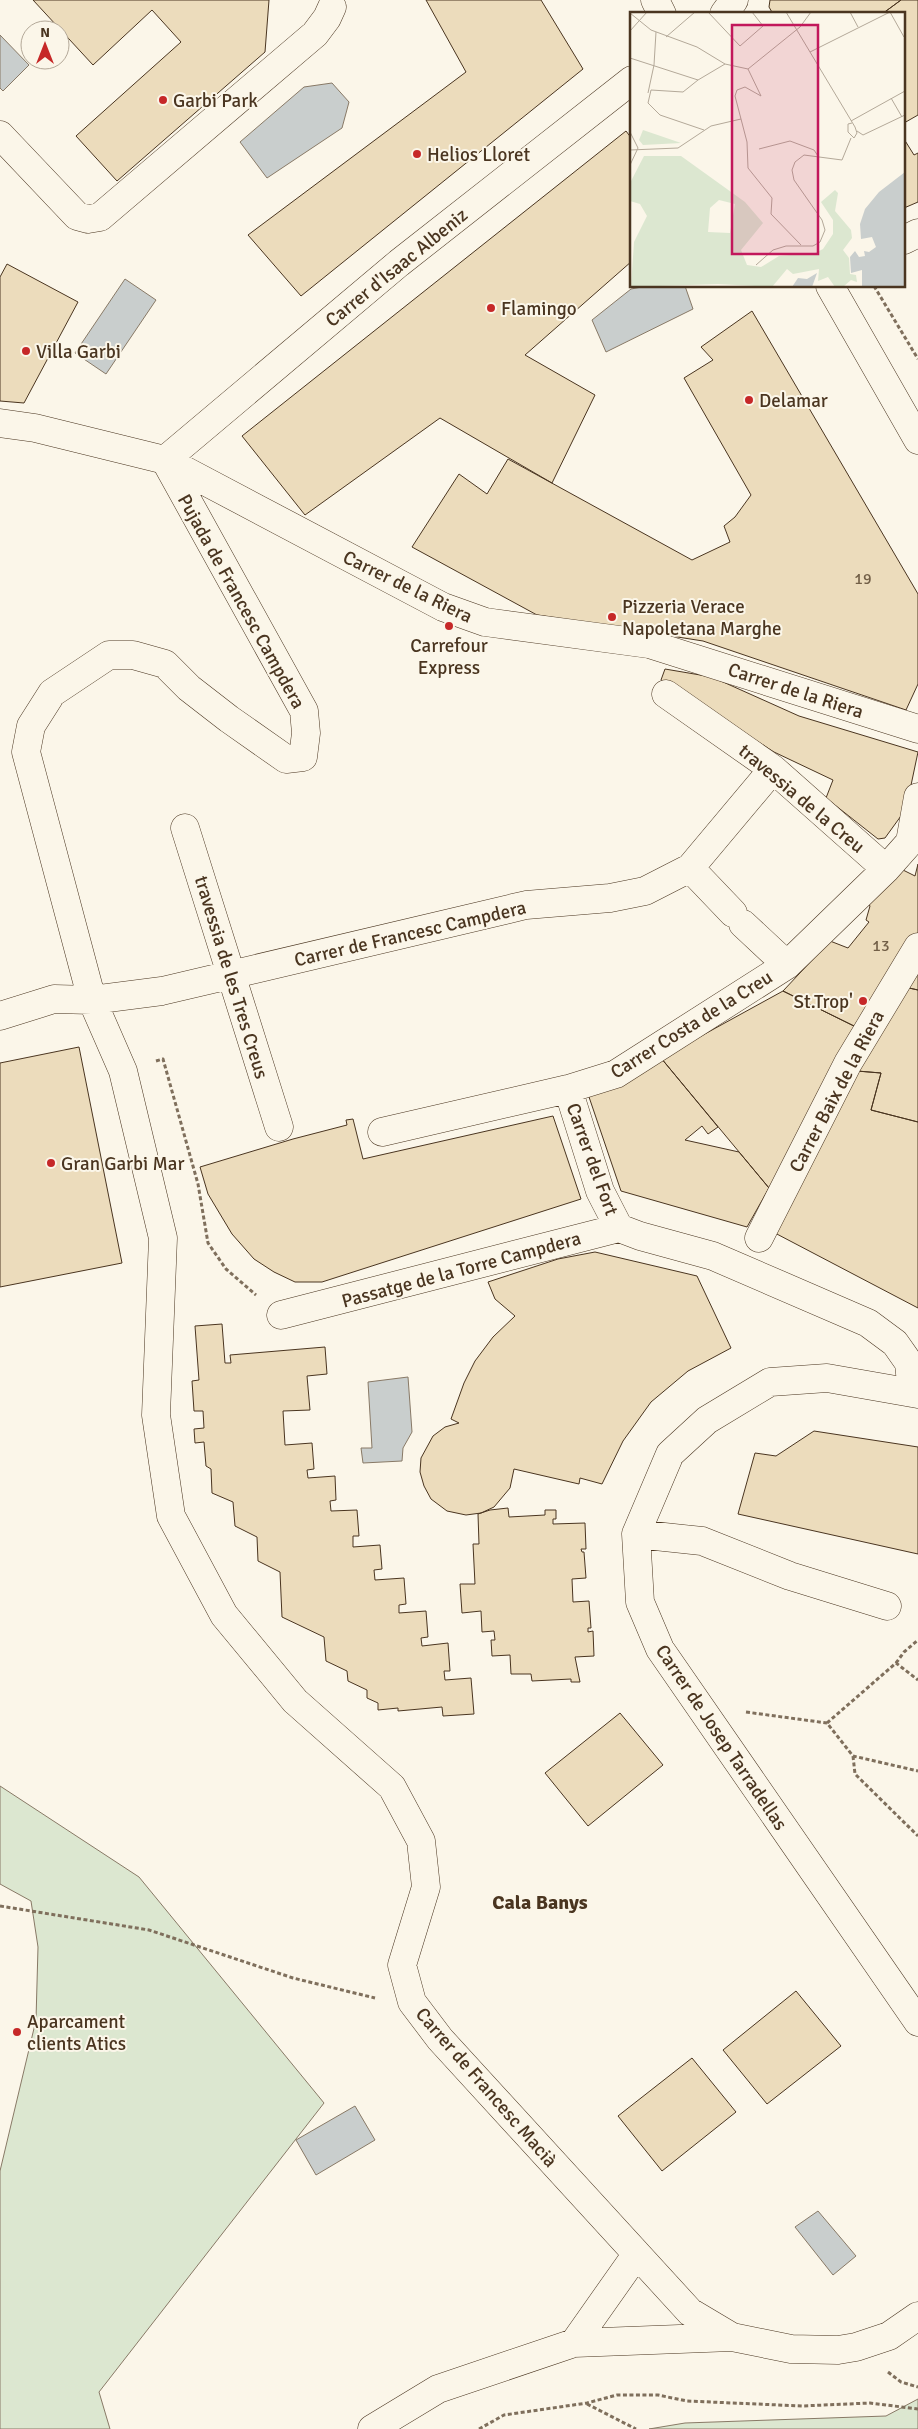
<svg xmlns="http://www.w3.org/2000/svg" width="918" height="2429" viewBox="0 0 918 2429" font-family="Signika,sans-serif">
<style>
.green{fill:#dce7d0;stroke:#887966}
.water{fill:#c9cecd;stroke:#887966}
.building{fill:#ecdcbc;stroke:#4a3520}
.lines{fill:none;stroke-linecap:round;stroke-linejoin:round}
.minor-casing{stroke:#4a3520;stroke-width:29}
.path{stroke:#7f6f5c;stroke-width:3;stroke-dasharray:4 2.5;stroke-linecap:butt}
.minor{stroke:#fbf6e9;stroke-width:28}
.poi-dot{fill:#c62828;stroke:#fbf6e9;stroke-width:2}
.labels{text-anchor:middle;stroke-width:4;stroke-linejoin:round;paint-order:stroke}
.number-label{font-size:16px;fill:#725f47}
.poi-label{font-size:19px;fill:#4a3520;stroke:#fbf6e9;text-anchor:start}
.street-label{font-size:19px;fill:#4a3520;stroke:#fbf6e9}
.neighbourhood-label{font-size:20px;font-weight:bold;fill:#4a3520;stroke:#fbf6e9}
.inset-road{fill:none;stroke:#b4a999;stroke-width:1}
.view{fill:#c2185b;fill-opacity:0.15;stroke:#c2185b;stroke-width:2.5}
.inset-edge{fill:none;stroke:#4a3520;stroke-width:2.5}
</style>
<rect width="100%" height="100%" fill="#fbf6e9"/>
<path class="green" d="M0,1786L139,1877L324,2103L99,2392L110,2429H0V2171L36,2020L38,1947L31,1901L0,1884Z
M918,2399V2429H649L685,2423L886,2416Z"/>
<path class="water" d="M0,35L29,65L3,91L0,88Z
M332,83L349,102L342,128L267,178L240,142L304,87Z
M125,279L156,300L106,374L75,353Z
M647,286H685L693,309L606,352L592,320L631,289Z
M408,1377L412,1432L403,1448L402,1461L363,1463L361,1448H372L368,1382Z
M355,2106L375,2140L316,2175L296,2140Z
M818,2211L856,2256L833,2275L795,2227Z"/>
<path class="building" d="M33,0H269L265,52L117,181L76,136L181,42L152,10L93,65Z
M426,0H541L583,69L301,296L248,235L466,72Z
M770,0H901L882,14H773L769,7Z
M901,0H918V115L904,123V14H882Z
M626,131L632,139V261L525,355L595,395L552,483L440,418L305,515L242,436Z
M904,139L914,155L918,153V202L904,208Z
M7,264L78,302L24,403L0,401V277Z
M752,311L918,594V684L906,710L703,641L537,615L412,547L459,474L487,494L508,459L692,560L730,542L724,526L735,517L751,495L684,378L713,360L701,347Z
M665,669L712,677L799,716L918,752L906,809L885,838L878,839L826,798L833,780L774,752L661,680Z
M918,864V933L856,1027L783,991L830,941L848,948L869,922L866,920L870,906L866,900L897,867L915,876Z
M918,960V990L900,986Z
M900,986L918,990V1122L871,1110L881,1073L857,1071Z
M783,991L856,1027L769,1188L661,1058Z
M79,1047L122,1263L0,1287V1063Z
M661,1058L718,1127L708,1134L702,1126L685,1140L739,1152L769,1188L747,1227L621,1191L588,1094Z
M857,1071L881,1073L871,1110L918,1122V1308L773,1232Z
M553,1116L581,1199L322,1282H295L274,1272L254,1259L232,1234L208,1194L200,1167L293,1139L347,1125L346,1120L353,1119L363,1159Z
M595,1252L697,1276L731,1348L688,1371L651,1402L623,1441L602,1484L580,1478L579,1484L514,1469L510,1488L494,1507L481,1513L466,1515L447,1511L431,1499L424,1486L420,1472L421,1458L433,1436L445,1427L459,1423L451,1419L464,1383L475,1361L493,1337L515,1316L495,1299L488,1282L558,1259Z
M222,1324L225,1363H231L230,1355L325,1347L327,1374L307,1376L310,1410L283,1411L285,1445L312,1443L314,1469L307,1470L308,1478L335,1476L336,1500L330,1501L331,1511L357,1510L359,1536H353V1547L380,1545L382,1569L374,1570L375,1580L404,1578L406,1604L399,1605V1613L426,1611L428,1637L421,1638L422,1646L448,1643L450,1671H444L445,1680L471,1678L474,1714L443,1716L442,1707L398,1711V1708L378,1710V1703L367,1698V1690L348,1681L347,1671L326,1661L324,1637L282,1617L280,1572L258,1561L257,1537L235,1526L233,1502L212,1493L211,1469L206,1466L204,1442L195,1443L194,1429L204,1428L203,1411H194L192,1381L199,1380L195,1326Z
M814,1431L918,1447V1554L738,1514L755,1453L776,1456Z
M508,1508L509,1517L545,1515V1510H556V1519H553V1524L585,1523L586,1549H581L582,1552H584L586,1578L572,1579L573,1602L589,1601L591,1628H588V1632L593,1631L594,1656L575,1657L580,1682H571V1679L532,1681L531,1674H511L510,1655L492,1656L491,1640H495L494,1631L482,1632L481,1611L462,1613L460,1584H475L473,1544H479L478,1514L490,1510Z
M620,1713L663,1765L588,1826L545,1773Z
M796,1991L841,2046L767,2104L723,2050Z
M692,2058L736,2112L662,2171L618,2116Z"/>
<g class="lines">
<g class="minor-casing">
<path id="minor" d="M655,0L662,14
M724,14L734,0
M0,135L77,216L88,219L100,217L315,34L327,18L332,7
M904,240L918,233
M830,286L918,440
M0,423L35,428L165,460L443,607L485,622L649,644L918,729
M165,460L304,711L306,733L303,757L286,759L229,719L189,688L165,664L133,655H109L52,693L31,726L26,752L92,1000L123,1071L163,1238L156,1415L171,1516L224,1615L295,1701L392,1787L421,1841L426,1887L402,1965L412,2002L440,2039L690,2312L732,2337
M165,460L399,263L632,80
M666,694L773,769L886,869
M185,828L279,1127
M690,868L733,913
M743,924L787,965
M0,1016L54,999L92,1000L162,991L526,905L610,898L645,891L690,868L773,769
M568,1089L600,1191L619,1228
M382,1132L568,1089L616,1074L787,965L886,869L910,842L918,797
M759,1238L848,1063L918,947
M281,1315L619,1228L640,1236L713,1256L868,1323L895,1343L909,1363L912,1393
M918,1394L827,1378L770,1382L707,1420L670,1454L636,1534L640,1602L660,1649L918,2022
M636,1534L702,1541L790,1576L887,1606
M574,2343L636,2255
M372,2429L438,2389L574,2343L732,2337L791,2349L838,2350L856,2347L889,2336L918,2316"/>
</g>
<path class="path" d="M874,286L918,359
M156,1061L163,1059L198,1184L208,1243L226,1269L256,1295
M896,1663L904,1652L918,1640
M746,1712L827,1723L853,1756L918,1771
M827,1723L896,1663L918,1680
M853,1756L855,1774L918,1836
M0,1906L149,1930L293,1978L375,1998
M888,2372L901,2382L918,2387
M587,2404L636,2429
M479,2429L504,2415L587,2403L617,2395H658L687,2401L802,2406L870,2403L918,2409"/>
<use href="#minor" class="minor"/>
</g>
<g class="poi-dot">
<circle cx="163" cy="100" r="5"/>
<circle cx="417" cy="154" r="5"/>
<circle cx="491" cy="308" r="5"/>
<circle cx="26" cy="351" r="5"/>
<circle cx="749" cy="400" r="5"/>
<circle cx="612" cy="617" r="5"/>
<circle cx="449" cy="626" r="5"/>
<circle cx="863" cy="1001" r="5"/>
<circle cx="51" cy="1163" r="5"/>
<circle cx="17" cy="2032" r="5"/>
</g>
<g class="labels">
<g class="number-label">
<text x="863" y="584">19</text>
<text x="881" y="951">13</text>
</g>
<g class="poi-label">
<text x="173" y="107">Garbi Park</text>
<text x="427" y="161">Helios Lloret</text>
<text x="501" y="315">Flamingo</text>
<text x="36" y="358">Villa Garbi</text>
<text x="759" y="407">Delamar</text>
<text x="622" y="613">Pizzeria Verace<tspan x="622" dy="22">Napoletana Marghe</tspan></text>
<text x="449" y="652" text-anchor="middle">Carrefour<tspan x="449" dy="22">Express</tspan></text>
<text x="853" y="1008" text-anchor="end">St.Trop'</text>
<text x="61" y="1170">Gran Garbi Mar</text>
<text x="27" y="2028">Aparcament<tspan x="27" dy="22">clients Atics</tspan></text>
</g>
<g class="street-label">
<text transform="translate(396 267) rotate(-39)" y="7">Carrer d'Isaac Albeniz</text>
<text transform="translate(408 586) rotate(26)" y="7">Carrer de la Riera</text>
<text transform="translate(242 601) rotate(61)" y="7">Pujada de Francesc Campdera</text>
<text transform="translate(796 690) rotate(18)" y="7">Carrer de la Riera</text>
<text transform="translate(802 798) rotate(40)" y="7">travessia de la Creu</text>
<text transform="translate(410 933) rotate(-13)" y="7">Carrer de Francesc Campdera</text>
<text transform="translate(232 977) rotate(73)" y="7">travessia de les Tres Creus</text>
<text transform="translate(691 1024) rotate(-32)" y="7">Carrer Costa de la Creu</text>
<text transform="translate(836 1091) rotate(-62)" y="7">Carrer Baix de la Riera</text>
<text transform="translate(593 1159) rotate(70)" y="7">Carrer del Fort</text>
<text transform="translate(461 1269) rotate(-15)" y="7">Passatge de la Torre Campdera</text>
<text transform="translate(722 1737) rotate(56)" y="7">Carrer de Josep Tarradellas</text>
<text transform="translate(487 2087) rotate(49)" y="7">Carrer de Francesc Macià</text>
</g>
<g class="neighbourhood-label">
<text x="540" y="1909">Cala Banys</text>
</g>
</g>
<g transform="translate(630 12)">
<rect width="275" height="275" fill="#fbf6e9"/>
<path d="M13,118L51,131L13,133L9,128ZM14,144H51L115,190L133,211L111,238L117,253L131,255L149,244L185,241L193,237L203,222V208L191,190L205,178L208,181L205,199L221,218L222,226L213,238L219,246L220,262L226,263L227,270L221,268L213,275H205L198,265L188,269L189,257L163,262L157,257L142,275L88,272L1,275L4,230L17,204L10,192L0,189V171ZM89,188L105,192L100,221L78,220L80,196Z" fill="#dce7d0" fill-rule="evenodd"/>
<path d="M275,160V275H232V258L221,261L220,245L225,239L229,245L235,244L234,239L239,240L246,235L242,225L231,227L230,212L235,197L249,180ZM187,261L182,275H162L168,266L177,267Z" fill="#c9cecd"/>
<path class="inset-road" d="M78,0L110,34L133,14L122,0M156,0L225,115L227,121L224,126L218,120V112L222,111M220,0L228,15M260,0L274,25M0,1L21,18L67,35L95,52L118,57M0,19L17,0M36,25L65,0M180,40L260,0M0,46L68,68L95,52M118,57L131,84L115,75L107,78L105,84L117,130L118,156L142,186L141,202L171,233M118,57L170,15L181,0M68,68L53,80L21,78L18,91L30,103L74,118M18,81L24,53L26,20M261,86L272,105M221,109L275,79M227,119L233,123L275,103M0,120L8,136M129,137L160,129L184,138L188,144M0,138L48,136L81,114L111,107M0,153L8,136M126,253L143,238L156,234H183L190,230L195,218L192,208L164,168L162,158L165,150L174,143L212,148L221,126"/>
<path class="view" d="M102,13H188V242H102Z"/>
<rect width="275" height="275" class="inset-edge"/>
</g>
<g transform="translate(45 45)"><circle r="24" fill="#fbf6e9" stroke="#b4a999"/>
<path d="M0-4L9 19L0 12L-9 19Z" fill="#c62828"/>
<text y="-8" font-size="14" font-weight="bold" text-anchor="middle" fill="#4a3520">N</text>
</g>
</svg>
